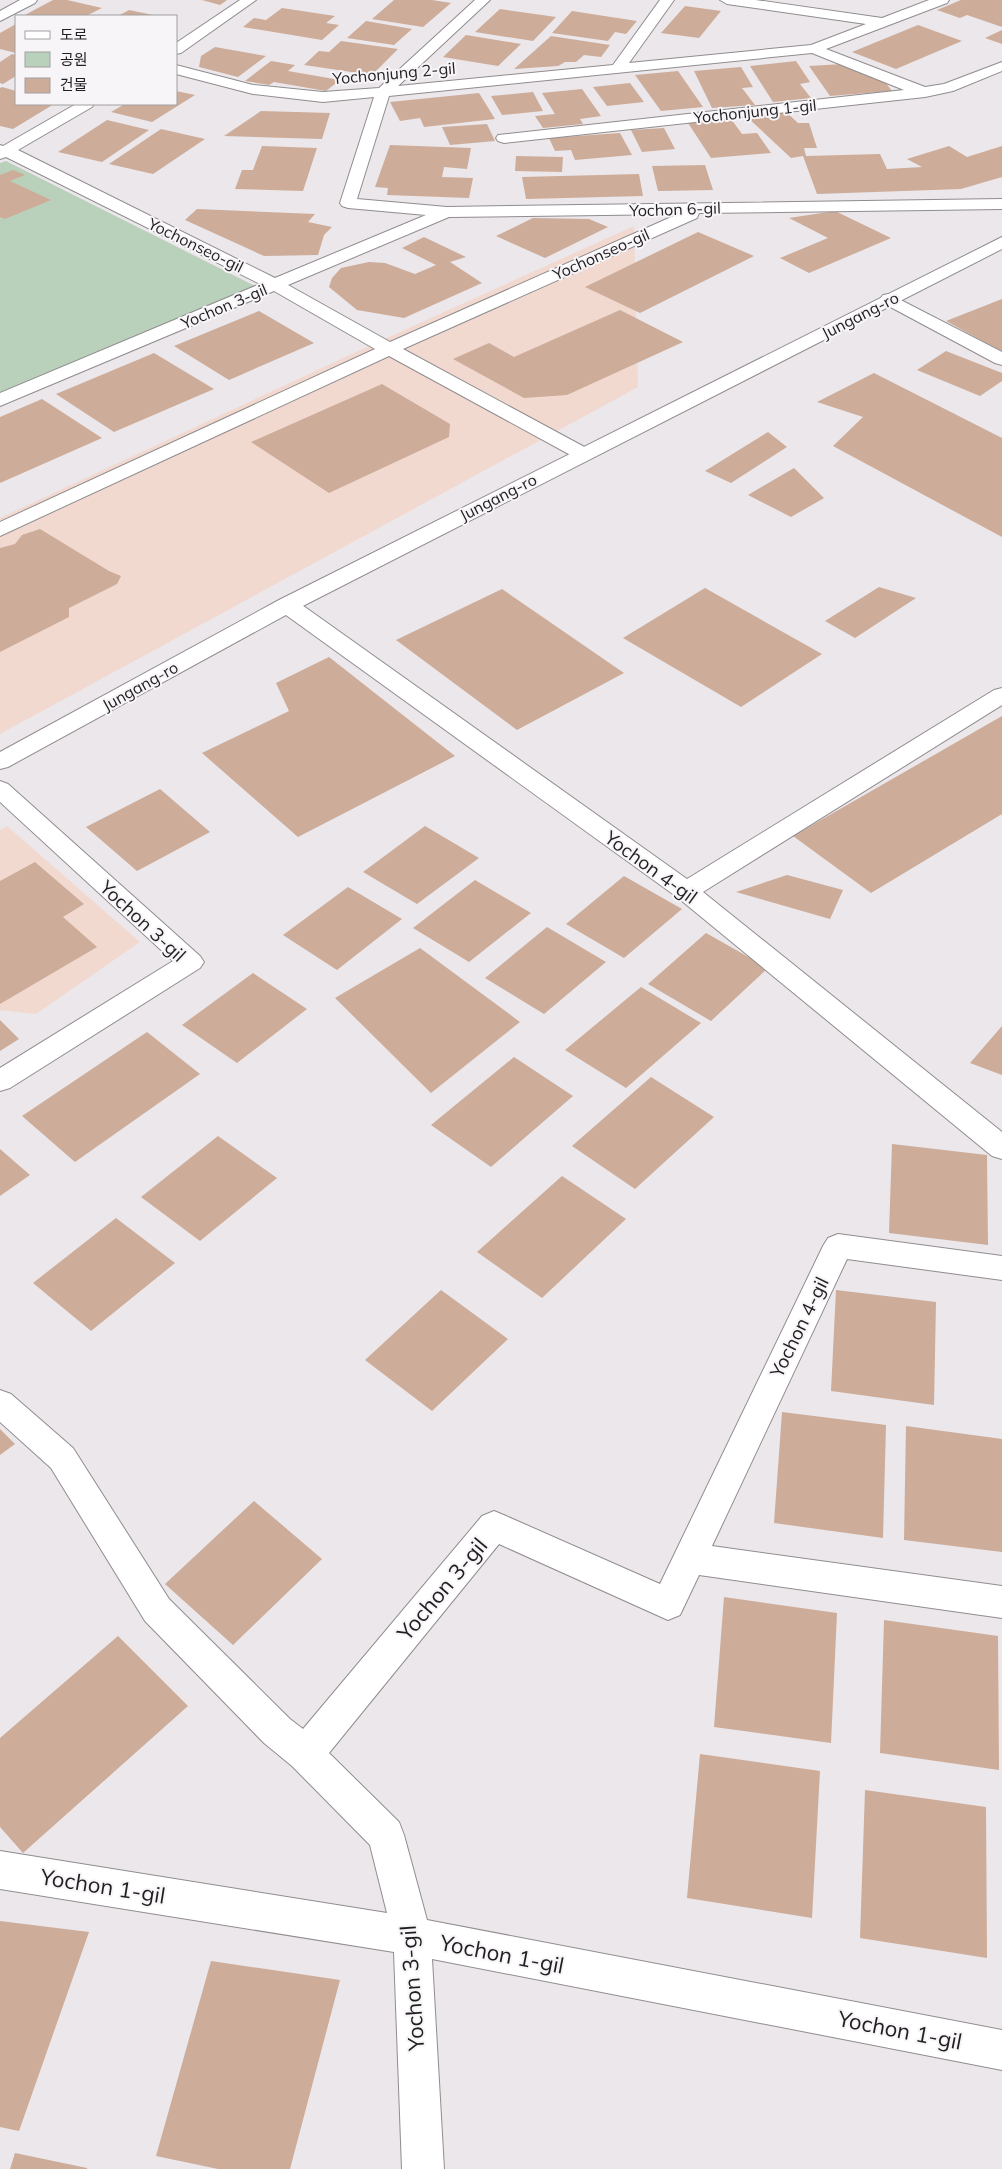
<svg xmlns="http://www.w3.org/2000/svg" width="1002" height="2169" viewBox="0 0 1002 2169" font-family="Mulish,'Noto Sans KR',sans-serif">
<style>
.commercial{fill:#f2d9d0}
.green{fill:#b9d1bb}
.building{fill:#cdac99}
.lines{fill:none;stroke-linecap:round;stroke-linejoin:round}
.minor-casing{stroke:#908c8f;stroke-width:2}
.tertiary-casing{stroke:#908c8f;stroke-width:2}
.minor{fill:#fff;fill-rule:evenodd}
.tertiary{fill:#fff;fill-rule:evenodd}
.labels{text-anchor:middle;stroke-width:4;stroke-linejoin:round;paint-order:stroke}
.far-street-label{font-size:16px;fill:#201e20;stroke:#f8f5f8}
.street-label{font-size:19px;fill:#201e20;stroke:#f8f5f8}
.near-street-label{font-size:22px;fill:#201e20;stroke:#f8f5f8}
</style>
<rect width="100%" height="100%" fill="#ebe7eb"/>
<path class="commercial" d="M634,226L638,387L0,734V518L369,346Z
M7,826L140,942L36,1014L0,1010V830Z"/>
<path class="green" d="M6,161L255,286L0,393V163Z"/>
<path class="building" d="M53,0H67L102,8L86,16H23Z
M202,0H227L220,5Z
M394,0H432L451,3L423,27L372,19Z
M961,0H1002V27L967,15L960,18L937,10Z
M685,6L721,11L699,38L661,33Z
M282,8L335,16L326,23L339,25L322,40L243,27L254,18L266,20Z
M500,9L556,17L533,41L475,32Z
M129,10L153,15L152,16H118Z
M572,11L637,21L626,34L615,32L608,41L552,33Z
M366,21L412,29L394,45L347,38Z
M16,24V53L0,49V33Z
M918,25L962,41L896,69L852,52Z
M1002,30V44L985,38Z
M466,35L521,44L498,66L443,57Z
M551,36L610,45L601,57L584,55L576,62H565L558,66L514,69Z
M341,41L398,49L372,75L304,65L319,51L329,52Z
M215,47L266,56L238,77L199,67L201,56Z
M12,54L16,55V76L3,84L0,83V62Z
M271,61L295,65L288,71L340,80L326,91L274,82L269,85L245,81Z
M796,61L810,82L800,84L811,98L773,102L750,66Z
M843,64L885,82L892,91L830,96L809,66Z
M741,67L753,87L742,88L755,105L712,108L694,71Z
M678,71L703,107L661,111L635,75Z
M630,83L644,102L607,106L593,87Z
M2,87L16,91V104H54L13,129L0,126V88Z
M582,89L601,116L580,119L583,124L543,128L535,116L555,114L542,93Z
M176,91L195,95L152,122L111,112L125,104H176Z
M533,92L543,111L502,115L491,96Z
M479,93L495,119L424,127L420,118L400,121L390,102Z
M784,110L798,123H809L817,148H804L806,156L880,154L887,169L922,167L907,159L949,146L967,157L1002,146V177L961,189L817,194L803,156L791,158L746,116Z
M261,111L330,113L322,139L224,136Z
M731,119L742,134L757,133L771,153L711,158L688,123Z
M107,120L149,130L102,162L58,152Z
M487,124L495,141L450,145L442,127Z
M664,128L675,149L642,152L631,130Z
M161,129L205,139L153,174L109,164Z
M620,133L632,155L575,160L571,150L555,151L549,138Z
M390,145L471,148L467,169L444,167L442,177L473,178L469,198L387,195L388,188L375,187Z
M262,146L317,148L303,191L235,189L242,170H253Z
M516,156L563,157L562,172L515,171Z
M705,165L713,190L658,191L652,166Z
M13,170L25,175L10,181L51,200L5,219L0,217V175Z
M639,174L643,196L526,199L522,177Z
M197,209L315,214L308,222L332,227L324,235L318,255L264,256L185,220Z
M835,211L891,238L809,273L780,258L828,238L789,218Z
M533,218L589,219L608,227L545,258L496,236Z
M698,232L754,256L640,313L585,287Z
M424,237L466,257L450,262L482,283L404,318L357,310L329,287L332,278L341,268L369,262L385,263L415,274L436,265L402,248Z
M1002,299V352L946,321Z
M620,310L683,342L567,395L524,398L453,359L489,343L514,357Z
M259,311L314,343L229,380L174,346Z
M946,351L1002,373V381L980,396L917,370Z
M154,353L214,389L114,432L56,394Z
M874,373L1002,438V537L833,446L863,417L817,402Z
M382,384L450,424L449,437L329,493L251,442Z
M42,399L102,438L0,483V417Z
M768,432L787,447L731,483L705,471Z
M794,468L824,498L791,517L748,495Z
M40,529L109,571L121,576L117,584L69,608V617L0,652V548L15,544L22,535Z
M879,587L916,598L855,638L825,621Z
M705,588L822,654L741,707L623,638Z
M502,589L624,673L517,730L396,640Z
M329,657L455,756L298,837L202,753L289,711L276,683Z
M1002,716V814L871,893L793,836Z
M160,789L210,832L137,871L86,827Z
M425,826L479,858L417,904L363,872Z
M35,862L84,904L63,917L97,947L0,1004V881Z
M787,875L843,890L830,919L736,892Z
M624,876L682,909L624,958L566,924Z
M475,880L531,913L469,962L413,928Z
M348,887L402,919L337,970L283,935Z
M547,927L606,962L544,1014L485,978Z
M706,933L768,968L711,1021L648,984Z
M420,948L520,1022L431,1093L335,998Z
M253,973L307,1009L237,1063L182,1025Z
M641,987L701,1023L626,1088L565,1050Z
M0,1020L19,1039L0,1051Z
M1002,1026V1075L970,1063Z
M147,1032L200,1074L75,1162L22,1116Z
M514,1057L573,1096L491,1167L431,1125Z
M651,1077L714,1117L635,1189L572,1146Z
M218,1136L277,1178L200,1241L141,1197Z
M892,1144L987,1155L988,1245L889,1233Z
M0,1149L30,1175L0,1196Z
M562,1176L626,1219L542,1298L477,1252Z
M116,1218L175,1263L91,1331L33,1283Z
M441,1290L508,1339L432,1411L365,1360Z
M836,1290L936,1302L934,1405L831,1391Z
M782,1412L886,1425L883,1538L774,1523Z
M906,1426L1002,1439V1552L904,1540Z
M0,1429L15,1444L0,1455Z
M254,1501L322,1559L233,1645L165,1584Z
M724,1597L837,1613L831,1743L714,1727Z
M884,1620L998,1636L999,1770L880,1753Z
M118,1636L188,1706L23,1853L0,1827V1738Z
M700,1754L820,1771L812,1918L687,1898Z
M865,1790L986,1807L987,1958L860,1938Z
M0,1921L89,1932L19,2131L0,2127Z
M211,1961L340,1980L290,2169H218L156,2156Z
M15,2153L87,2168V2169H10Z"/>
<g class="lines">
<g class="minor-casing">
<path id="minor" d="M20,0H37L35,3L0,21V11Z
M240,0H256L181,53L176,54V43Z
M475,0H490L398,86L613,65L660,0H674L629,63L811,45L866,24L727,4L720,0H756L882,18L929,0H949L947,3L826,49L925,87L944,84L1002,62V71L953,91L925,97L504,143L498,141L496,138L498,135L904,90L812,53L389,96L357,199L447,207L1002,199V209L699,213L697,218L403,349L590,450L593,454L590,458L583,460L576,458L389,356L0,536V522L375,349L274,291L0,406V393L260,284L6,157L0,159V145L3,146L76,104H94L92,107L18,150L275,278L426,215L348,208L342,206L340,203L374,97L323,102L253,94L176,74V65L253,85L323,92L379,88ZM678,214L390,342L288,285L449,217Z
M889,294L1002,352V365L995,363L883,303L880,299L883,295Z
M287,599L295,600L687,879L994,690L1002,688V705L703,892L1002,1132V1159L992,1156L677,897L279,610L276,605L279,600Z
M0,781L8,784L200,956L204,962L200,968L10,1088L0,1091V1068L173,961L0,802Z
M838,1234L1002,1256V1280L847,1259L712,1546L1002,1586V1618L699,1575L680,1615L668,1620L499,1544L329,1753L399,1822L404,1835L427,1920L1002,2030V2070L432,1959L444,2169H402L394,1952L0,1889V1851L387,1913L370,1845L292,1766L264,1743L145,1621L51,1468L0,1422V1390L11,1394L73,1448L169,1599L290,1719L303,1729L482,1516L494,1511L506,1516L660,1584L823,1246L828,1238Z"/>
</g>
<g class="tertiary-casing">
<path id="tertiary" d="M1002,237V249L295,610L8,767L0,769V752L279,600Z"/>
</g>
<use href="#minor" class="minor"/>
<use href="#tertiary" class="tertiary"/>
</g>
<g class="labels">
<g class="far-street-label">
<text transform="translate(394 73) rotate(-5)" y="6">Yochonjung 2-gil</text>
<text transform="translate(755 111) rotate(-6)" y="6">Yochonjung 1-gil</text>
<text transform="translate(675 209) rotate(-2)" y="6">Yochon 6-gil</text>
<text transform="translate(196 245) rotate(26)" y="6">Yochonseo-gil</text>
<text transform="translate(601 254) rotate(-24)" y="6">Yochonseo-gil</text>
<text transform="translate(224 306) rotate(-23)" y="6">Yochon 3-gil</text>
<text transform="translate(860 315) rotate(-27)" y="6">Jungang-ro</text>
<text transform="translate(498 497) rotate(-27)" y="6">Jungang-ro</text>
<text transform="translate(140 686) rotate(-29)" y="6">Jungang-ro</text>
</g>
<g class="street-label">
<text transform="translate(651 867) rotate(36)" y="7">Yochon 4-gil</text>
<text transform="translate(143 921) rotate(43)" y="7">Yochon 3-gil</text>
<text transform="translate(799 1327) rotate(-64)" y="7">Yochon 4-gil</text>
</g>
<g class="near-street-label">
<text transform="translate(442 1589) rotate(-50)" y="8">Yochon 3-gil</text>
<text transform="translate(103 1886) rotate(9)" y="8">Yochon 1-gil</text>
<text transform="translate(502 1954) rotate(11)" y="8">Yochon 1-gil</text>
<text transform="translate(412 1988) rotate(-94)" y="8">Yochon 3-gil</text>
<text transform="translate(900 2030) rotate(11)" y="8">Yochon 1-gil</text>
</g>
</g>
<rect x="15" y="15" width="162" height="90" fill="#f8f5f8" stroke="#a29fa2"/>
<rect x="25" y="31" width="25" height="8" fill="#ffffff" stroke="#a29fa2"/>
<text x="60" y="40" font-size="15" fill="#201e20">도로</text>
<rect x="25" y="52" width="25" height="15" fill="#b9d1bb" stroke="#a29fa2"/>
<text x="60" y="65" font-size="15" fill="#201e20">공원</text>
<rect x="25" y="78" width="25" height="15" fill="#cdac99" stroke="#a29fa2"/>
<text x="60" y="90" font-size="15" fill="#201e20">건물</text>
</svg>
